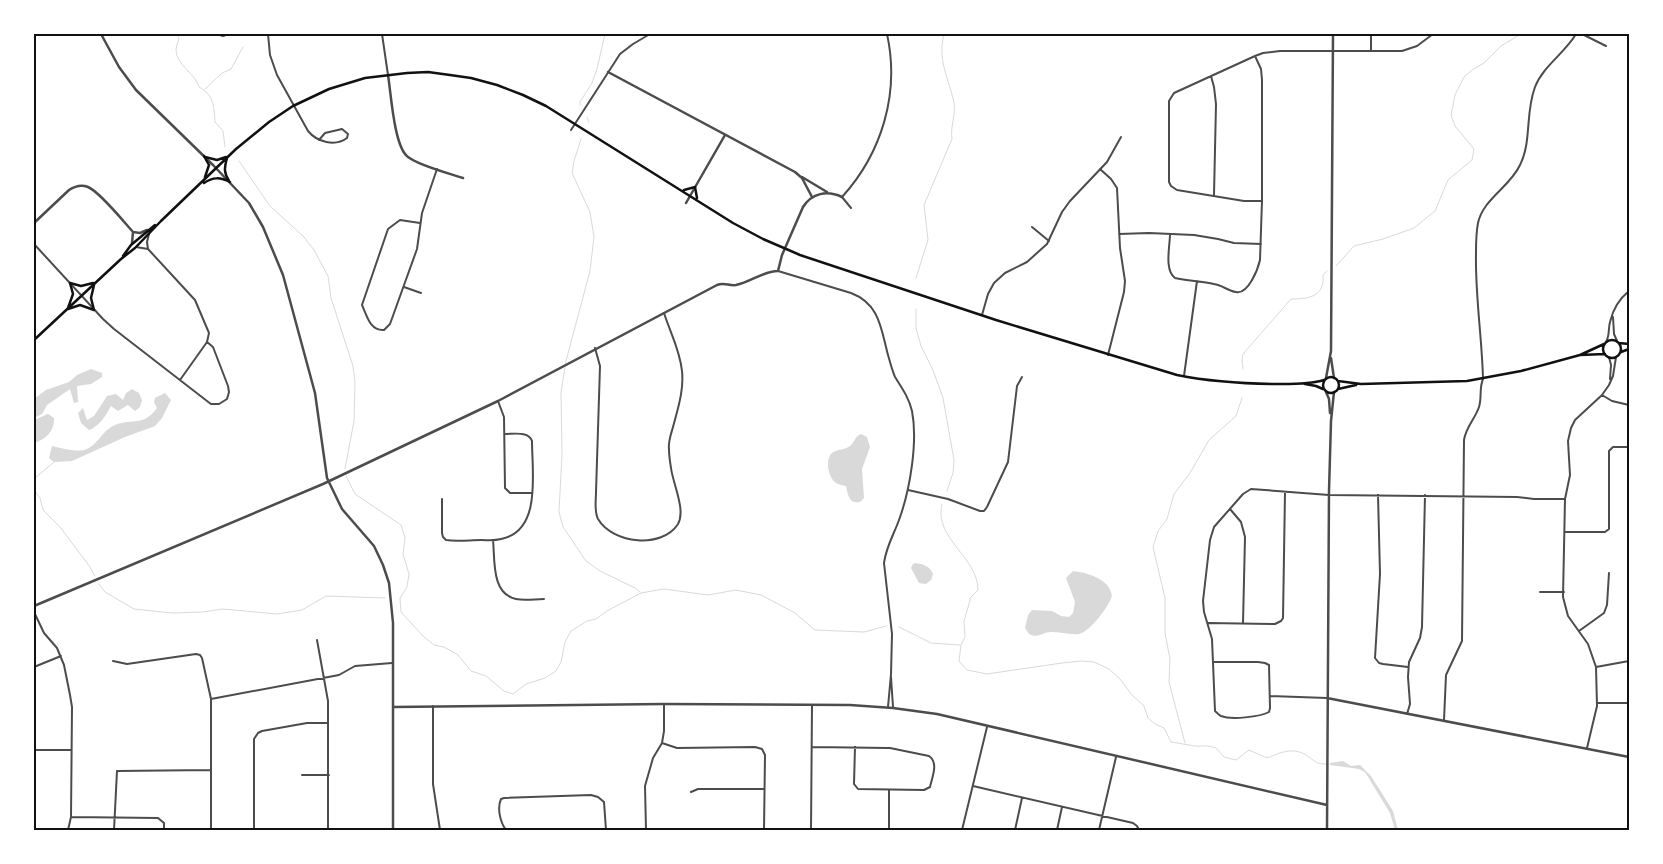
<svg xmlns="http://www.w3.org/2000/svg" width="1663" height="864" viewBox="0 0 1663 864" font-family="'IBM Plex Serif',serif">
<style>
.water{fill:#d9d9d9}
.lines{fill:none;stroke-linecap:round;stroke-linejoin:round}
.stream{stroke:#d9d9d9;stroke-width:1}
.minor{stroke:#4c4c4c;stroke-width:2}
.tertiary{stroke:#4c4c4c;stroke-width:2.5}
.secondary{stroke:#111;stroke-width:2.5}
.neatline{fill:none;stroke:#111;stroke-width:2}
</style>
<rect width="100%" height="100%" fill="#fff"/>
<path class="water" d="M91,369L102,373V377L91,384L77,386L78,402L74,403L70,389L47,405L42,414L34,418V399L46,390L69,382L77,375Z
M132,389L139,393L142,400L140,407L135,411L128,405L118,411L111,406C106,415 100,426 89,430L81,423L78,413L83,408L87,420L94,416L107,396L116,394L123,400L126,393Z
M165,393L171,400L162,418L155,426L125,437L72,461L54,462L49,458L52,446C62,448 74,452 84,450C97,447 102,430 115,425C133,418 143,427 157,408L154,402L155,398Z
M48,414L54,418C55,431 45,440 34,443V420Z
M861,434L867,437L870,447L862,469L864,498L860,502C849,504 848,495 846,486C842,485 838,485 835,482C828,477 825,459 832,453C837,449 845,450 850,446C855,442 854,437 861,434Z
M915,563C923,564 930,566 933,574L931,580L926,584L919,583L911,568L913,564Z
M1073,571C1088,573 1110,579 1112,596C1109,606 1090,632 1079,634C1070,635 1060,632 1051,632C1042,632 1038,639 1029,634L1025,628L1028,615L1032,610L1052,611L1061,616L1069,617L1073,613L1075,602L1066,578Z
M1343,761L1351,766L1360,765L1371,776L1393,811L1398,830H1395L1390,813L1365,772L1359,769L1330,765V763Z"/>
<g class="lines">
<path class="stream" d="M176,34L179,38C178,42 176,46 176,50C176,65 196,74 199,87C214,95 214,107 215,122L223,131L225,147
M205,89L222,73L231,69L243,47
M580,105V102L592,83L597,69L605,34
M587,117L589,122
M581,139L574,161L572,173L590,212L594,237L590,271L566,361L561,392L562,454L559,512L563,527L586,561L600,571L635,588L640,592
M239,161L270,206L304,237L314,250L328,276L331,298L353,366L355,383L354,421L345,469
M1336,266L1354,246L1383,239L1414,228L1435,211L1448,180L1472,160L1474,149L1455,126L1451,115L1455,95L1464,77L1472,70L1484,63L1501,46L1521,34
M916,278L928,240L924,205L952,139C950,127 956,115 954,103C949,78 937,61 944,34
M916,309V328L921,346L933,370L943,398L954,460L953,473L947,491
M1243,369L1242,360L1243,354L1291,299C1308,299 1325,297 1323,275L1327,271
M346,476L355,494L401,525L405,538L403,554L409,574L407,587L400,598L401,612L423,636L434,645L444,647L458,655L471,671L486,676L504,691L513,694L526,684L545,678L556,671L561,662L565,642L571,631L587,621L596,619L607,611L641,593L664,589L708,595L736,590L761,595L795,613L815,630L864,632L886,626
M34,479L54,462
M34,490L40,498L43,510L60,527L90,567L95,576
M942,504C933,538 978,557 978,590L971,597L964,621L965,637L961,645L959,661L967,670L987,674L1062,663L1081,661L1094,662L1109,669L1120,679L1132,695L1144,706L1148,718L1155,724L1164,728L1171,742L1195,746H1209L1216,748L1224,757L1236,760L1249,750L1267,758C1282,752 1294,746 1309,757C1316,762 1316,764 1326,764
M99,584L105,592L134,609L172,613L203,612L223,609L277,614L302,610L326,596L385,598
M899,627L931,643L960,645
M1185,743L1169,682L1170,659L1165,633V598L1153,547L1158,531L1167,519L1174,494L1190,473L1209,440L1236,416L1242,398"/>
<path class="minor" d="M217,34L223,36L229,34
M268,34L270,55L277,75L308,131C317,142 335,147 347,138L348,134L342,129L325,133L319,140
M382,34L388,75
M1582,34L1606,46
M1371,51V34
M1211,76L1214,87L1216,104L1214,195
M571,130L620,54L633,44L650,34
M1100,169L1111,179L1117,188L1120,248L1125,281L1124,292L1108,355
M1262,201H1244L1177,190L1171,186L1169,182V101L1174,93L1255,56L1263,53L1280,51H1402L1417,46L1433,34
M851,208L842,197C882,153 900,93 887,34
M420,223L400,220L388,229L363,302L362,305C367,316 370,331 384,330L390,324L417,249L422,213L437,169
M1032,227L1049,241
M1119,234L1149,233L1194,235L1218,239L1234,243L1261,244
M1170,234C1170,246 1164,270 1175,278C1188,281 1201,281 1214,284C1222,285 1228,291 1236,292C1248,295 1258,269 1260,260L1262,201V80L1261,69L1255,56
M34,244L103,319L114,329L207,401L211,404H219L227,399L229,392L228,386L213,347L207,342
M136,247L148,249
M148,249L195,300L209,333L207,342L180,380
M148,249L147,242L149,234
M778,271L851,293C880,304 881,329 888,355C890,362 892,370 895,377C902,388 909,398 912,411C918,442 910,490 899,520C894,534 886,547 884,563L892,634L891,674L888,707
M404,287L421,293
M982,315L988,294L994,283L1005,273L1027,262L1047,244L1062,212L1070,201L1107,162L1121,137
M1613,317L1614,334L1617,341
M1606,342C1610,335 1608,329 1610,322C1613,309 1619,299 1629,291
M595,348L600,366L596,492C596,501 594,511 598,519C613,544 662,549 678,524C686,510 673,484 671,468C670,462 669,456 669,449C668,442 671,434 673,427C678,408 684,390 682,371C680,350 670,332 664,313
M1609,357L1611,365L1610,379
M1184,376L1197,281
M1602,395L1612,401L1629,405
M498,401L504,417L505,488L510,493H532
M908,490L948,499L980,511H984L987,507L1008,462L1017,386L1022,377
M1378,495L1380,574L1375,658L1379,663L1383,664L1408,667
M442,499V533L443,537L446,540C457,542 470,540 481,540C488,540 494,541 501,539C542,531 532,473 532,441C529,431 514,434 505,434
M1230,509L1241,522L1245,537L1243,623
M1565,532H1605L1609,529V451L1613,447H1629
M493,540C495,559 491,594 516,599C525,601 535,599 544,599
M1540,592H1564
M34,612L44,633L57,648L64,665L70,695L72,707L71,817L68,830
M1208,623L1275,624L1281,621L1283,618L1285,492
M1579,631L1604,613L1607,605L1609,573
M317,640L328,701V830
M113,661L127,664L196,654L200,655L202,658L211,699V830
M1213,662H1258L1265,663L1269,665L1270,708L1269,712C1260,717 1231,720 1221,716C1219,715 1216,712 1215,711L1212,639L1204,612L1203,601L1210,540L1214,527L1243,494L1251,489L1329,495L1517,497L1534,499H1565
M34,667L61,656
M1596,667L1629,661
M891,677L893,707
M1270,696L1327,698
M211,699L339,675L355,666L392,663
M1597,703H1629
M433,706V784L440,830
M1407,714L1410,704L1408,677L1409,662L1420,638L1422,627L1425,495
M1444,720L1446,675L1462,641L1464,440C1466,427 1475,419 1479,407C1482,398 1479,388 1483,379C1482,337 1475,295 1476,253C1476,243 1476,233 1478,223C1483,199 1510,187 1520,165C1532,141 1525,113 1535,87C1543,66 1565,53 1576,34
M662,743L677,748L755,747L762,749L765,755L764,830
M812,747L888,748H890L929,756C939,763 932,777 930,787L924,790L858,789L854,784L855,747
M1587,748L1597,706L1596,667L1588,644L1568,616L1563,597L1565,499L1570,475L1568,441L1571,428L1575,420L1602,395L1609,385L1613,376L1616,357
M34,750H71
M302,775H329
M973,786L1133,823L1137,826L1139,830
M691,792L698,789H764
M71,817L158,818L164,823V830
M114,830L117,771L211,770
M254,830V739L258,733L262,731L307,723H328
M506,830C500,822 497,808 501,799L504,798L591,795L598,797L604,802L606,830
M646,830L645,786L653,758L662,743L664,731V704
M811,830L812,705
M889,830V790
M962,830L987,727
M1015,830L1022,798
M1057,830L1062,807
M1099,830L1116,757"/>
<path class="tertiary" d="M101,34L119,67L136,90L213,165L249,203L263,227L283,275L315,393L327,478L342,509L374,546L383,565L389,583L393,623V830
M608,72L795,172L802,178L812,197
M388,75C391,93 394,147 408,157C420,166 448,173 463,178
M802,177L827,192
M686,203L725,135
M34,223L69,190C75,186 81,184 88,187C100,192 123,221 133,232
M133,232L140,233L147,230
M132,243L133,232
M1331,358L1334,378
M1326,378L1331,351L1333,34
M1326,392L1329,399L1330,413
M34,606L323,484L498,401L717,285C724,282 729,286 736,285C751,282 763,271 778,271L782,255L803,207C812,193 827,190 842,197
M1327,698L1629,757
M393,707L664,704L850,705L893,708L937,714L1327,805
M1327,830L1329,491L1331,421L1334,392"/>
<path class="secondary" d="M204,156L209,165L205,177
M205,157L217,160L226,157
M227,158C224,168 224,173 229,181
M204,183C213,177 220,177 230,182
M684,190L695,187L697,198
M123,256L131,245L155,225
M70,283L81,286L93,283
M94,285L91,298L94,310
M68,308L73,294L70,283
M68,309L80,305L94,310
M34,340L121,259L135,248L161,221L236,149L269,122L293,106L329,89L365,78L407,73L428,72L450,75L471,78L497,85L523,95L546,106L733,223L763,239L800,255L996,320L1177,375C1212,382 1246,384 1282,384C1296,384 1311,384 1324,380
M1603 349a9 9 0 1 1 18 0a9 9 0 1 1-18 0Z
M1619,343L1629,344
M1621,352L1629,349
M1580,355L1605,354
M1323 385a8 8 0 1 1 16 0a8 8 0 1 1-16 0Z
M1338,381L1361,384L1467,381L1521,371L1580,355L1604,344
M1305,384L1316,386L1323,389
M1338,389L1356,385"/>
</g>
<rect width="1663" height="864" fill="none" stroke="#ffffff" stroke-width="70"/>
<rect x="35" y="35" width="1593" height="794" class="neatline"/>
</svg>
